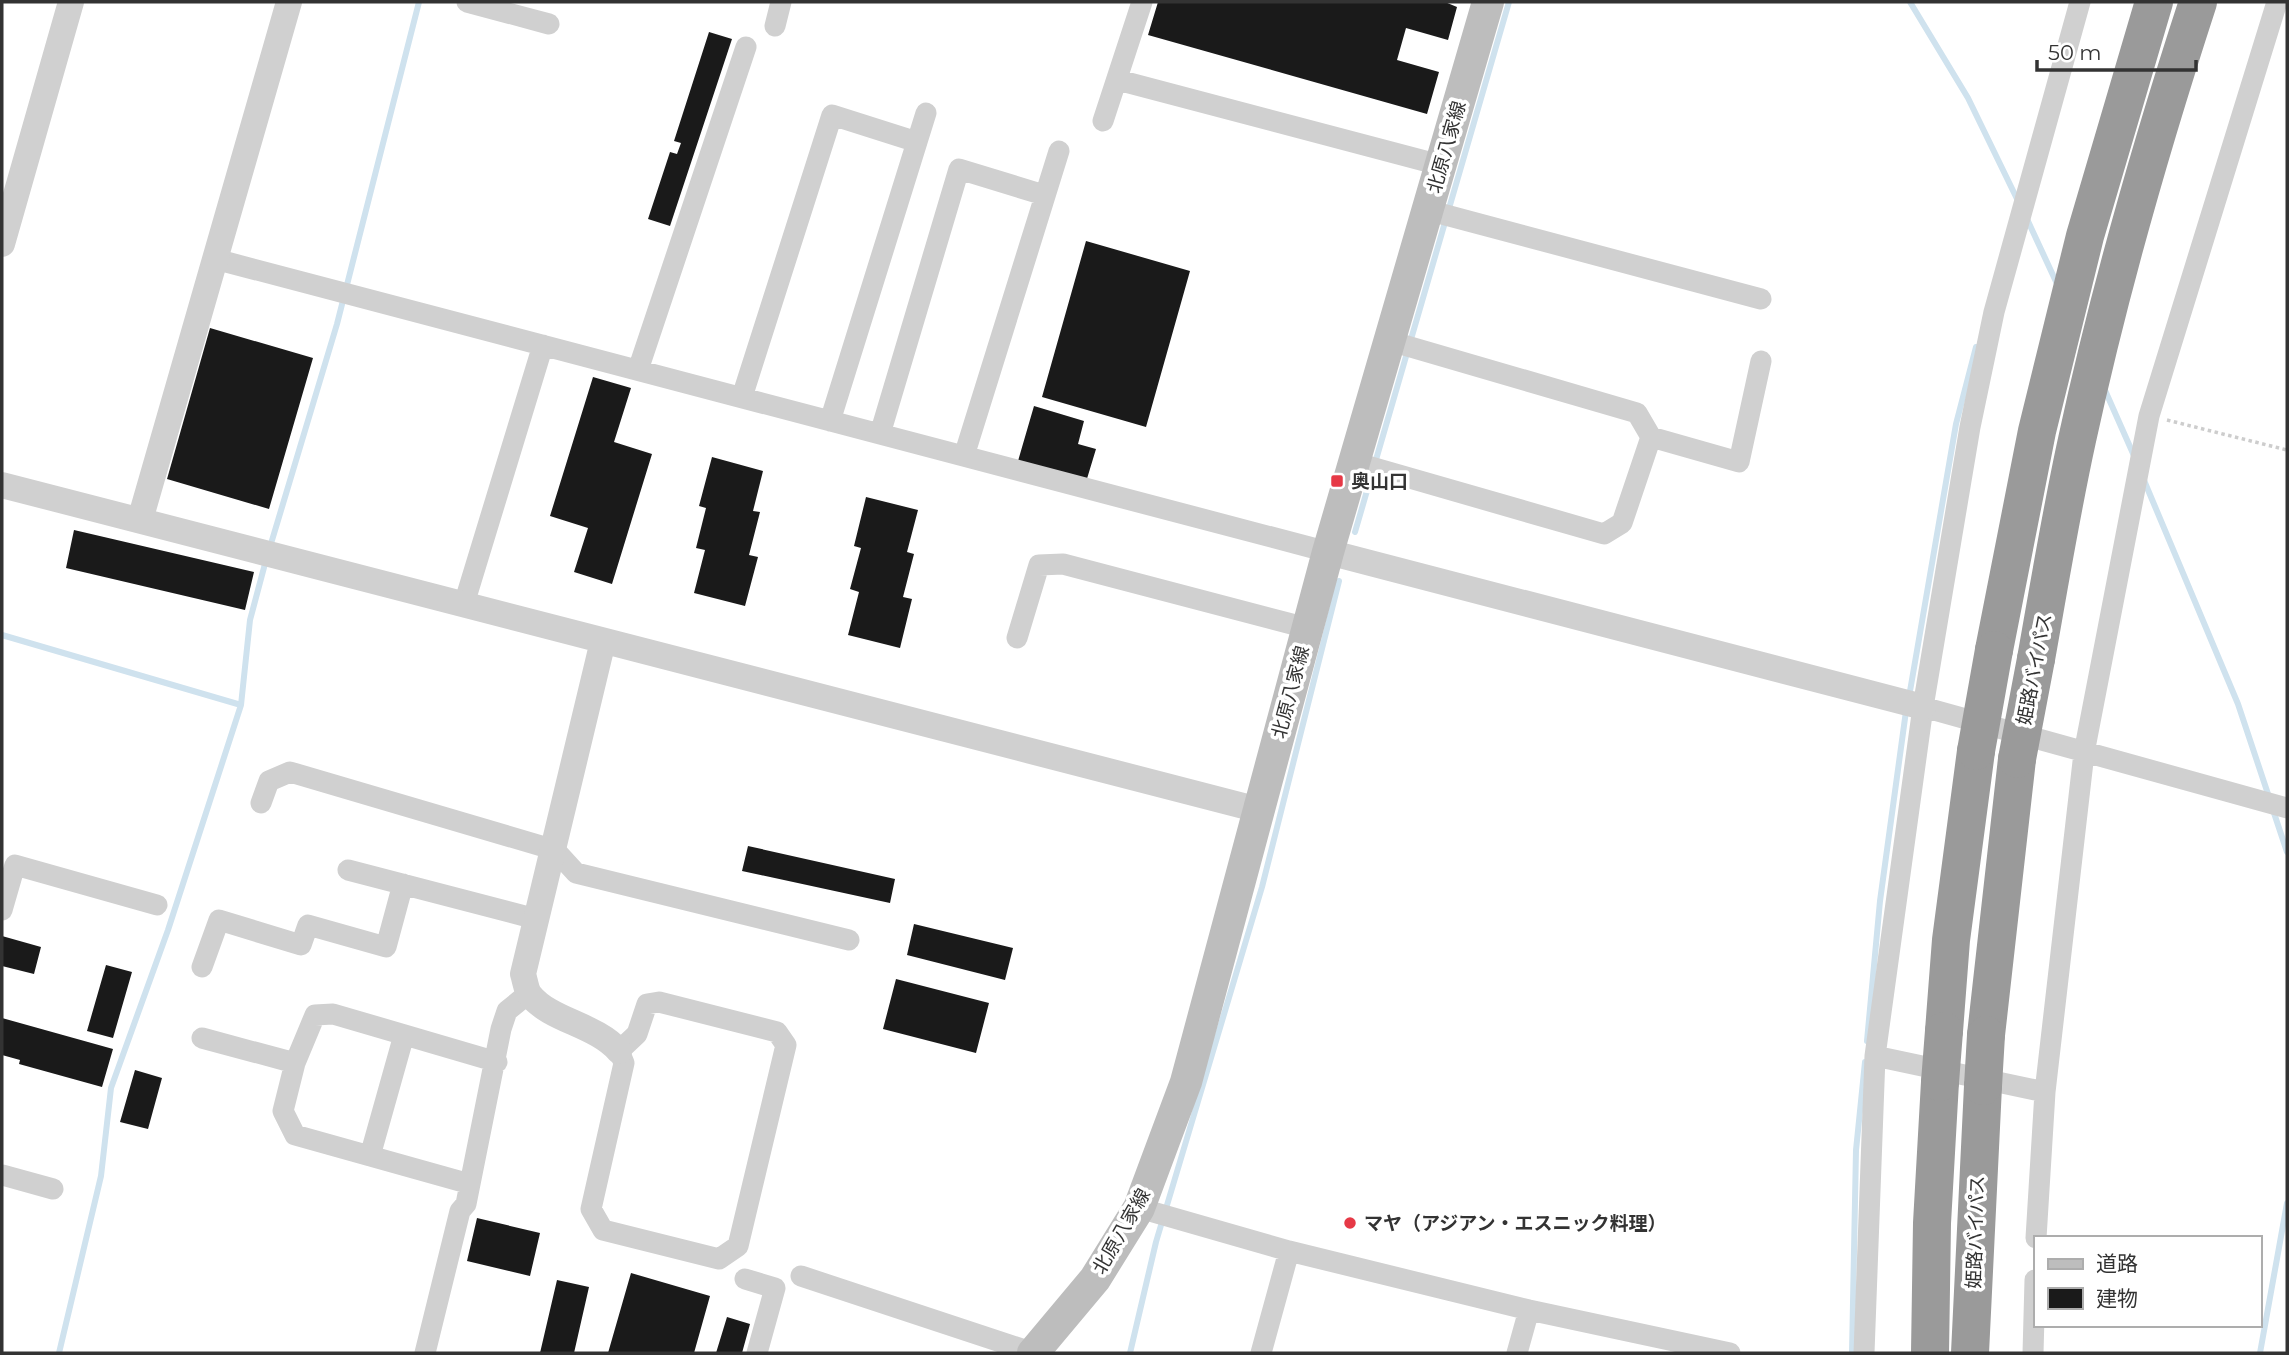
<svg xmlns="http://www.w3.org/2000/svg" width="2289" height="1355" viewBox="0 0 2289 1355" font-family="Montserrat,'Noto Sans JP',sans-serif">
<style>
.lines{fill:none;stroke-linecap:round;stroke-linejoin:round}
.stream{stroke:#cfe2ee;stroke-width:6}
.building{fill:#1a1a1a}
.path{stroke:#cdcdcd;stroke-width:3.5;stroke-dasharray:3.5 3.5;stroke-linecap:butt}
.minor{stroke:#d0d0d0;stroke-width:21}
.tertiary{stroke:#d0d0d0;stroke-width:26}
.secondary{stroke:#bdbdbd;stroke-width:32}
.motorway{stroke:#9a9a9a;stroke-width:38}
.motorway-bridge{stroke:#9a9a9a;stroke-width:38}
.poi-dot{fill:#e63946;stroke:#fff;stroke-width:2.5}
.labels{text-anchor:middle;stroke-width:7;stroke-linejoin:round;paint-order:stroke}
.street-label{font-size:19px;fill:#333;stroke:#fff}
.poi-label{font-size:19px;font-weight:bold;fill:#333;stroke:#fff;text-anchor:start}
</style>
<rect width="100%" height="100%" fill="#fff"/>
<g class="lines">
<path class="stream" d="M1910,2L1968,98L2019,203
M2027,219L2058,286
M2104,388L2135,458
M2143,478L2238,704L2270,800
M1355,532L1509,2
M270,547L337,324L419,2
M2,635L241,705
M1909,697L1956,424L1976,347
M2273,810L2287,852
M1867,1041L1880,901L1906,711
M59,1353L101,1176L111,1088L168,930L241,705L250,620L266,560
M1130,1353L1156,1242L1262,887L1339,581
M1852,1353L1856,1150L1865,1062
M2260,1353L2287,1203"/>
</g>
<path class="building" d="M1158,2H1445L1457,7L1448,40L1406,28L1397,60L1439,72L1427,114L1148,35Z
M709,32L732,39L670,226L648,219L670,152L677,154L681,143L674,141Z
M1086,241L1190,271L1146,427L1042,397Z
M210,328L313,358L269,509L167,479Z
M593,377L631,388L614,442L652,454L612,584L574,572L588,528L550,516Z
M1034,406L1084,421L1078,444L1096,449L1086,482L1018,461Z
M712,457L763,471L753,511L760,512L749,555L758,557L745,606L694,593L705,550L696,548L706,508L699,506Z
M866,497L918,510L907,552L914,554L903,597L912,599L900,648L848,635L859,592L850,589L861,548L854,546Z
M74,530L254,572L245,610L66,568Z
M748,846L895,879L890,903L742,871Z
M914,924L1013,948L1005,980L907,955Z
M2,936L41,947L34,974L2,966Z
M106,965L132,972L113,1038L87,1031Z
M896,979L989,1003L976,1053L883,1029Z
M2,1018L113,1049L102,1087L19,1064L20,1060L2,1055Z
M135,1070L162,1078L148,1129L120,1122Z
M477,1218L540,1233L530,1276L467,1261Z
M631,1273L710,1296L694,1353H608Z
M557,1280L589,1287L574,1353H540Z
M727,1317L750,1324L742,1353H716Z"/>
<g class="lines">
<path class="path" d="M2167,420L2287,450"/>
<path class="minor" d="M467,2L549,24
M775,26L781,2
M1118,80L1440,165
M1103,121L1142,2
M1427,210L1761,299
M215,259L1328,552
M1390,341L1637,413L1651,437L1739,462L1761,361
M638,370L746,47
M742,397L832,115L917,142
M830,421L926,113
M880,434L959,169L1044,195
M964,456L1059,151
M1354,462L1604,534L1622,523L1651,437
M464,604L543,345
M1017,638L1039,565L1063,564L1307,628
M1923,707L2287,808
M261,803L269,781L290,772L555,850L576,873L849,940
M348,870L536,919
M2,910L15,865L157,905
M202,967L219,920L301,945L308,925L386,947L403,884
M659,1002L777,1032L786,1045L738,1246L719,1259L603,1230L591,1209L624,1063L619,1051L637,1034L647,1004Z
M202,1038L295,1063
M1875,1056L2045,1092
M370,1156L404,1035
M2,1175L53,1189
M470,1184L295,1135L283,1111L295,1063L315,1015L333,1014L497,1062
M1139,1208L1289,1251L1529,1310L1730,1353
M2036,1238L2045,1092L2084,753L2149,416L2277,2
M801,1276L1034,1353
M745,1279L775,1288L757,1353
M425,1353L460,1211L466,1204L501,1029L507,1011L529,993
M1261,1353L1289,1251
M1517,1353L1529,1310
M1864,1353L1875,1056L1923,707L1970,427L1994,312L2080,2
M2033,1353L2035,1280"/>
<path class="tertiary" d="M2,244L71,2
M2,485L1259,810
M140,520L289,2
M1328,552L1923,707
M603,641L523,974C525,980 526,990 530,995C551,1021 595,1024 619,1051"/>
<path class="secondary" d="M1033,1353L1095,1279L1139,1208L1186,1082L1328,552L1488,2"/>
<path class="motorway" d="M1994,650L2037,431L2085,236L2154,2
M2036,659C2049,586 2061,513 2077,440C2109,292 2151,146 2198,2
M1944,1031L1951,940L1976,751
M1986,1035L2017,759
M1930,1353L1932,1223L1940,1082
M1970,1353L1983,1086"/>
<path class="motorway-bridge" d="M1976,751L1994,650
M2017,759L2036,659
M1940,1082L1944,1031
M1983,1086L1986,1035"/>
</g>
<g class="poi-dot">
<rect x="1330" y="474" width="14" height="14" rx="3.5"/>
<circle cx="1350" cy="1223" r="7"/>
</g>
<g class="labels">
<g class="street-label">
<text transform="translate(1446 147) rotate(-74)" y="7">北原八家線</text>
<text transform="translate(2034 669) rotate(-79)" y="7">姫路バイパス</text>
<text transform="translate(1290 692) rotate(-75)" y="7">北原八家線</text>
<text transform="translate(1121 1231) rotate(-60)" y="7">北原八家線</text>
<text transform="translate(1975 1232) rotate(-88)" y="7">姫路バイパス</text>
</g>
<g class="poi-label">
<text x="1351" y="488">奥山口</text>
<text x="1364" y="1230">マヤ（アジアン・エスニック料理）</text>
</g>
</g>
<rect width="2289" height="1355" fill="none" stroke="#333333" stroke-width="7"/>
<rect x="2034" y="1236" width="228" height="91" fill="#ffffff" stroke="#adadad" stroke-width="2"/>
<rect x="2048" y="1259" width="35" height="10" fill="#bdbdbd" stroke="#adadad" stroke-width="2"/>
<text x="2096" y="1271" font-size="21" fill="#333333">道路</text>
<rect x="2048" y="1288" width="35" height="21" fill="#1a1a1a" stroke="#adadad" stroke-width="2"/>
<text x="2096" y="1306" font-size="21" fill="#333333">建物</text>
<path d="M2037 60v10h159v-10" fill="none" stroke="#333333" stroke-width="3.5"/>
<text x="2048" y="60" font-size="21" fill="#333333" stroke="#ffffff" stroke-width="5" paint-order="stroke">50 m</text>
</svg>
